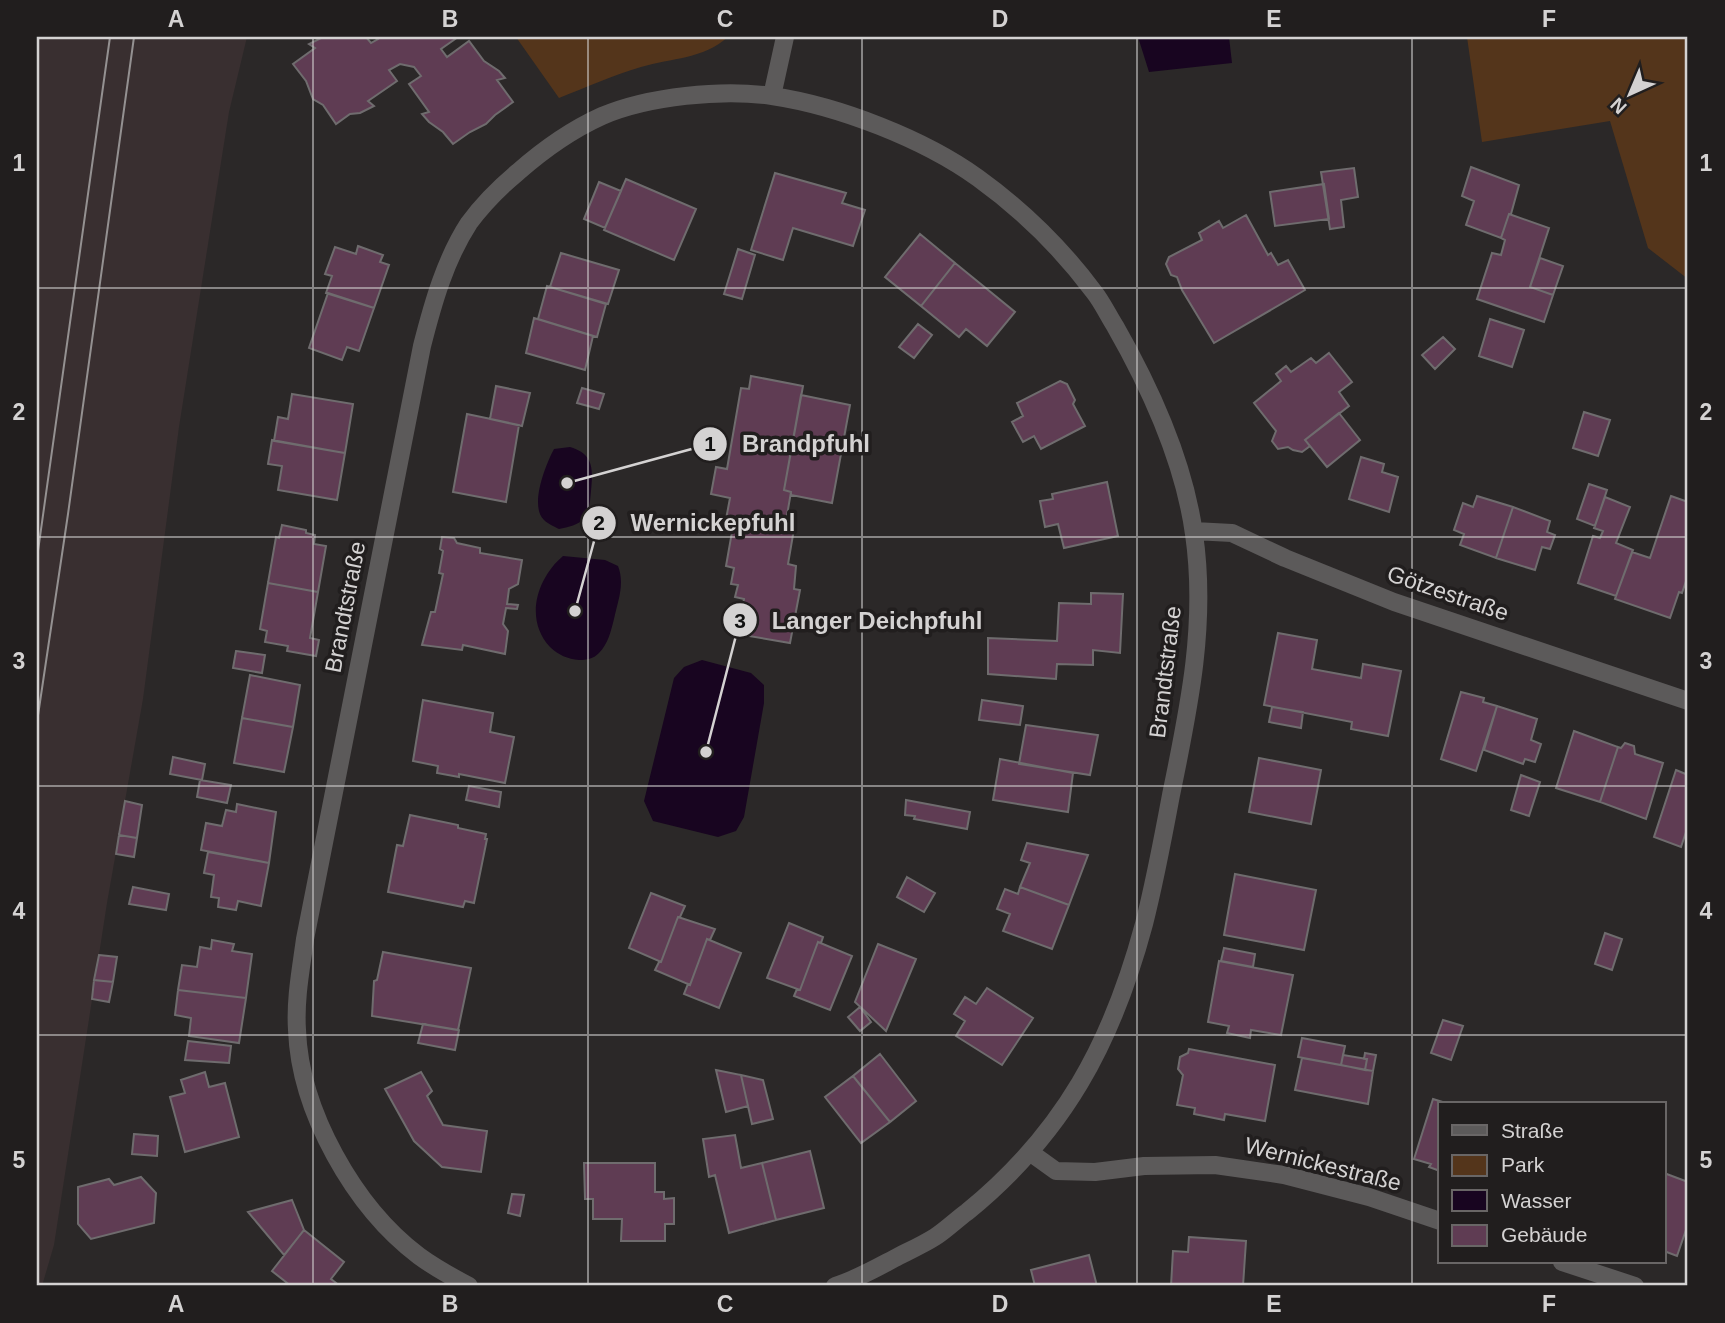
<svg xmlns="http://www.w3.org/2000/svg" width="1725" height="1323" viewBox="0 0 1725 1323" font-family="Helvetica,sans-serif">
<style>
.built{fill:#392f30}
.green{fill:#54351b}
.water{fill:#180520}
.building{fill:#5f3c53;stroke:#6f6c6e;stroke-width:2}
.lines{fill:none;stroke-linecap:round;stroke-linejoin:round}
.minor{stroke:#5c5a5a;stroke-width:18}
.tram{stroke:#949191;stroke-width:2}
.grid{fill:none;stroke:#d4d2d2;stroke-width:2;stroke-opacity:0.55}
.labels{text-anchor:middle;stroke-width:7;stroke-linejoin:round;paint-order:stroke}
.street-label{font-size:23px;fill:#d4d2d2;stroke:#211e1e}
.leader{fill:none;stroke:#d4d2d2;stroke-width:2.5}
.callout-dot{fill:#d4d2d2;stroke:#211e1e;stroke-width:2.5}
.mark-label{font-size:21px;text-anchor:middle;font-weight:bold;fill:#111}
.callout-label{font-size:24px;text-anchor:middle;font-weight:bold;fill:#d4d2d2;stroke:#211e1e;stroke-width:7;stroke-linejoin:round;paint-order:stroke}
.neatline{fill:none;stroke:#d4d2d2;stroke-width:2.5}
.grid-label{font-size:23px;text-anchor:middle;font-weight:bold;fill:#d4d2d2}
</style>
<rect width="100%" height="100%" fill="#2b2828"/>
<path class="built" d="M37,37H247L229,112L179,427L143,699L107,903L54,1245L42,1286H37Z"/>
<path class="green" d="M516,37H728C703,59 672,58 641,67C613,75 587,87 559,98Z
M1467,37H1688V279L1648,248L1610,121L1482,142Z"/>
<path class="water" d="M1138,37H1229L1232,63L1149,72Z
M570,447C594,454 593,469 591,491C590,500 590,511 584,518C579,525 568,527 559,529C555,527 548,524 544,520C529,506 546,464 554,449Z
M563,556L605,560L618,566C625,584 618,600 614,619C611,631 608,644 599,653C593,659 587,660 579,660C568,659 558,655 550,647C524,619 537,578 563,556Z
M702,660L751,673L764,685V703L744,817L736,831L718,837L653,821L644,801L674,678L684,667Z"/>
<path class="building" d="M323,37H366L371,43L378,39L377,37H458L441,49L447,57L469,41L484,61L499,71L505,78L497,80L513,102L495,115L486,124L470,132L453,144L443,132L429,122L422,114L429,112L409,84L421,76L414,67L400,64L389,70L397,81L368,101L374,106L360,113L350,114L336,124L323,105L313,99L306,81L293,64L315,48L309,44Z
M1471,167L1519,185L1511,214H1509L1501,238L1466,225L1474,201L1462,196Z
M1354,168L1358,197L1341,200L1344,227L1330,229L1321,172Z
M775,173L846,193L842,203L865,210L853,246L793,228L783,260L751,250Z
M626,179L696,209L674,260L604,230Z
M599,182L621,191L605,228L584,219Z
M1324,184L1329,219L1275,226L1270,192Z
M1509,214L1549,228L1530,287L1553,295L1544,322L1477,299L1492,253L1501,255L1505,240L1501,238Z
M1246,215L1268,255L1271,253L1278,265L1288,260L1305,290L1214,343L1182,290L1177,277L1171,275L1166,264L1169,257L1202,240L1199,233L1219,221L1223,228Z
M920,234L955,263L921,306L885,277Z
M358,246L383,255L380,262L389,265L374,308L326,293L332,276L325,274L335,247L356,254Z
M738,249L755,255L742,299L724,294Z
M561,253L619,270L608,304L550,287Z
M1540,258L1563,266L1553,295L1530,287Z
M955,263L1015,312L987,346L966,329L959,337L921,306Z
M547,286L606,304L597,337L538,319Z
M328,293L374,308L359,351L347,347L342,360L309,348Z
M534,318L593,336L585,370L526,353Z
M1490,319L1524,330L1512,367L1479,356Z
M918,324L932,335L914,358L899,347Z
M1443,337L1455,349L1435,369L1422,355Z
M1329,353L1352,382L1339,392L1349,406L1305,440L1310,446L1302,452L1293,450L1288,447L1278,449L1272,441L1276,431L1254,403L1281,381L1276,374L1286,366L1291,372L1311,358L1316,363Z
M751,376L803,386L784,490L791,492L785,527L794,529L788,564L796,566L794,589L800,590L790,643L737,634L744,599L735,597L738,585L731,584L734,568L726,566L732,532L724,530L730,498L711,494L716,467L727,469L741,388L749,389Z
M1060,381L1067,384L1075,400L1073,404L1085,426L1041,449L1034,436L1023,442L1012,422L1023,416L1017,403Z
M496,386L530,393L522,426L490,419Z
M582,388L604,394L599,409L577,403Z
M292,394L353,404L345,453L274,441L278,417L288,419Z
M801,395L850,405L832,503L791,495V492L784,490Z
M1584,412L1610,420L1598,456L1573,448Z
M1339,413L1360,440L1327,467L1305,440Z
M467,414L519,425L506,502L453,492Z
M272,440L345,453L337,500L278,490L282,466L268,464Z
M1361,457L1384,464L1382,472L1398,477L1389,512L1349,499Z
M1107,482L1118,536L1064,548L1058,524L1045,527L1040,501L1053,499L1052,494Z
M1589,484L1607,490L1595,526L1577,519Z
M1477,496L1513,507L1496,558L1460,545L1464,534L1454,530L1463,503L1473,507Z
M1671,496L1688,502V575L1682,593L1679,592L1670,618L1615,599L1632,552L1650,558Z
M1605,497L1630,507L1616,543L1633,550L1616,596L1578,583L1593,536L1600,538L1603,531L1594,528Z
M1513,507L1550,521L1547,532L1555,535L1550,549L1542,547L1535,570L1496,558Z
M282,525L306,530V533L315,535L314,544L326,546L318,592L268,583L276,537L279,538Z
M442,537L454,538L457,543L480,548V553L522,560L518,584L509,589L507,604L518,605L517,609L506,608L503,624L508,631L505,654L463,645L462,650L422,645L431,612H435L443,574L439,573L443,551L440,549Z
M268,583L318,592L310,638L319,640L316,656L287,651L288,646L265,642L267,631L260,629Z
M1091,593L1123,594L1120,653L1093,650V665L1057,664L1056,679L988,674V638L1057,641L1059,603L1091,604Z
M1278,633L1317,640L1312,669L1361,678L1363,664L1401,671L1388,736L1351,729L1352,722L1264,705Z
M236,651L265,655L262,673L233,668Z
M250,675L300,685L293,727L242,718Z
M1461,692L1484,698L1483,702L1497,706L1476,771L1441,759Z
M423,700L493,713L490,732L514,737L505,783L459,774V777L437,773L438,766L413,761Z
M982,700L1023,706L1020,725L979,720Z
M1497,706L1537,719L1531,740L1541,744L1535,762L1525,759L1523,764L1484,750Z
M1272,707L1303,712L1301,728L1269,722Z
M242,718L293,727L284,772L234,763Z
M1026,725L1098,735L1090,775L1019,764Z
M1574,731L1618,747L1600,802L1556,788Z
M1625,743L1634,746L1635,754L1663,763L1646,819L1600,802L1618,747L1621,748Z
M173,757L205,764L202,780L170,774Z
M1259,758L1321,770L1311,824L1249,812Z
M1000,759L1073,773L1068,812L993,800Z
M1676,770L1688,775V826L1681,847L1654,837Z
M1521,775L1540,782L1529,816L1511,810Z
M200,780L231,785L227,803L197,797Z
M469,786L501,792L499,807L466,800Z
M906,800L970,812L967,829L914,819L915,816L905,815Z
M125,801L142,805L137,838L119,835Z
M237,804L276,812L269,863L201,850L206,823L222,826L226,810L236,812Z
M410,815L458,825V828L486,834L485,839H487L474,903L465,901L463,907L388,892L397,845L403,846Z
M119,835L137,838L134,857L116,854Z
M1027,843L1088,855L1069,905L1020,887L1030,863L1021,860Z
M208,852L269,863L261,906L238,901L236,910L218,907L219,898L211,897L214,875L204,873Z
M1235,874L1316,890L1304,950L1224,935Z
M907,877L935,893L924,912L897,897Z
M133,887L169,894L166,910L129,904Z
M1020,887L1069,905L1052,949L1003,931L1010,914L997,909L1005,889L1018,894Z
M651,893L685,906L680,917H678L661,962L629,948Z
M678,917L715,929L710,940L707,939L690,985L655,970L659,962H661Z
M789,923L823,937L821,943L818,942L800,990L767,978Z
M1605,933L1622,939L1612,970L1595,964Z
M707,939L741,953L719,1008L684,994L688,984L690,985Z
M212,940L234,944L232,951L252,954L246,998L178,990L182,965L197,967L200,947L211,949Z
M818,942L852,956L830,1010L794,996L797,989L800,990Z
M878,944L916,959L886,1031L855,1002Z
M1224,948L1255,954L1253,967L1221,961Z
M383,952L471,968L458,1030L372,1016L374,981L377,980Z
M99,955L117,957L113,982L94,980Z
M1219,961L1293,975L1281,1035L1251,1030L1250,1038L1227,1033L1229,1026L1208,1022Z
M94,980L113,982L109,1002L92,999Z
M987,988L1033,1018L1002,1065L956,1036L965,1021L954,1014L965,997L976,1004Z
M178,990L246,998L239,1043L189,1036L191,1018L175,1015Z
M860,1007L871,1022L860,1031L848,1017Z
M1443,1020L1463,1026L1451,1060L1431,1053Z
M423,1024L459,1030L455,1050L418,1043Z
M1302,1038L1345,1046L1341,1065L1298,1057Z
M188,1041L231,1046L229,1063L185,1060Z
M1189,1049L1275,1065L1265,1121L1225,1114L1224,1120L1194,1114L1195,1108L1177,1105L1183,1075L1178,1069L1180,1057L1188,1053Z
M1365,1053L1376,1055L1373,1071L1365,1070L1367,1059H1364Z
M880,1054L916,1101L890,1122L853,1076Z
M1343,1055L1367,1059L1365,1070L1341,1065Z
M1302,1058L1373,1071L1368,1104L1295,1090Z
M716,1070L741,1075L748,1106L726,1112Z
M205,1072L209,1087L225,1083L239,1137L185,1152L170,1097L185,1093L181,1080Z
M421,1072L432,1091L427,1096L443,1125L487,1131L481,1172L442,1167L414,1141L385,1089Z
M741,1075L763,1080L773,1119L752,1124Z
M853,1076L890,1122L861,1143L825,1097Z
M1433,1099L1449,1104H1440V1171L1429,1167L1431,1164L1414,1159Z
M134,1134L158,1136L157,1156L132,1154Z
M735,1135L741,1168L762,1163L776,1220L729,1233L715,1175L709,1177L703,1139Z
M810,1151L824,1208L776,1220L762,1163Z
M584,1163H655V1192H664V1199L674,1198V1224H665V1241H621L622,1219H593V1199H585Z
M1664,1173L1688,1182V1224L1677,1256L1664,1251Z
M141,1177L156,1193L154,1223L91,1239L78,1224V1187L109,1179L114,1185Z
M512,1194L524,1195L520,1216L508,1213Z
M292,1200L304,1230L284,1255L248,1212Z
M304,1230L344,1262L331,1279L340,1286H291L272,1271Z
M1189,1237L1246,1241L1243,1286H1171L1173,1251L1188,1252Z
M1089,1255L1097,1286H1035L1031,1270Z"/>
<g class="lines">
<path class="minor" d="M772,96L785,37
M1194,531L1232,533L1285,558L1394,602L1688,701
M1031,1153L1056,1171L1095,1172L1144,1166L1215,1165L1284,1175L1369,1197L1440,1221
M1562,1262L1635,1286
M469,1286C452,1277 434,1267 419,1256C354,1207 300,1111 297,1030C295,999 301,969 305,939L422,346C433,303 445,260 469,223C483,204 500,187 518,172C543,150 571,130 602,116C649,96 722,89 772,96C839,106 924,139 978,178C1021,209 1062,249 1094,292C1102,302 1108,315 1115,326C1151,389 1184,461 1194,534C1207,623 1189,708 1171,795C1163,838 1155,881 1144,924C1112,1043 1064,1133 967,1212C956,1220 946,1230 935,1237C924,1244 911,1250 899,1256C878,1267 858,1279 835,1286"/>
<path class="tram" d="M37,558L110,37
M37,722L68,514L134,37"/>
</g>
<path class="grid" d="M313,37V1286M588,37V1286M862,37V1286M1137,37V1286M1412,37V1286M37,288H1688M37,537H1688M37,786H1688M37,1035H1688"/>
<g class="labels">
<g class="street-label">
<text transform="translate(1448 593) rotate(19)" y="8">Götzestraße</text>
<text transform="translate(345 607) rotate(-79)" y="8">Brandtstraße</text>
<text transform="translate(1165 672) rotate(-83)" y="8">Brandtstraße</text>
<text transform="translate(1323 1164) rotate(14)" y="8">Wernickestraße</text>
</g>
</g>
<path class="leader" d="M567 483L710 444M575 611L599 523M706 752L740 620"/>
<g class="callout-dot">
<circle cx="567" cy="483" r="7"/>
<circle cx="575" cy="611" r="7"/>
<circle cx="706" cy="752" r="7"/>
<circle cx="710" cy="444" r="18"/>
<circle cx="599" cy="523" r="18"/>
<circle cx="740" cy="620" r="18"/>
</g>
<g class="mark-label">
<text x="710" y="451">1</text>
<text x="599" y="530">2</text>
<text x="740" y="628">3</text>
</g>
<g class="callout-label">
<text x="806" y="452">Brandpfuhl</text>
<text x="713" y="531">Wernickepfuhl</text>
<text x="877" y="629">Langer Deichpfuhl</text>
</g>
<rect width="1725" height="1323" fill="none" stroke="#211e1e" stroke-width="77"/>
<rect x="1438" y="1102" width="228" height="161" fill="#211e1e" stroke="#696666" stroke-width="2"/>
<rect x="1452" y="1125" width="35" height="10" fill="#5c5a5a" stroke="#696666" stroke-width="2"/>
<text x="1501" y="1138" font-size="21" fill="#d4d2d2">Straße</text>
<rect x="1452" y="1155" width="35" height="21" fill="#54351b" stroke="#696666" stroke-width="2"/>
<text x="1501" y="1172" font-size="21" fill="#d4d2d2">Park</text>
<rect x="1452" y="1190" width="35" height="21" fill="#180520" stroke="#696666" stroke-width="2"/>
<text x="1501" y="1208" font-size="21" fill="#d4d2d2">Wasser</text>
<rect x="1452" y="1225" width="35" height="21" fill="#5f3c53" stroke="#696666" stroke-width="2"/>
<text x="1501" y="1242" font-size="21" fill="#d4d2d2">Gebäude</text>
<g transform="translate(1630 94) rotate(224)" stroke="#211e1e" stroke-width="5" paint-order="stroke">
<path d="M0-5L12 26L0 18L-12 26Z" fill="#d4d2d2"/>
<text y="-10" font-size="19" font-weight="bold" text-anchor="middle" fill="#d4d2d2">N</text>
</g>
<rect x="38" y="38" width="1648" height="1246" class="neatline"/>
<g class="grid-label">
<text x="176" y="27">A</text>
<text x="450" y="27">B</text>
<text x="725" y="27">C</text>
<text x="1000" y="27">D</text>
<text x="1274" y="27">E</text>
<text x="1549" y="27">F</text>
<text x="19" y="171">1</text>
<text x="1706" y="171">1</text>
<text x="19" y="420">2</text>
<text x="1706" y="420">2</text>
<text x="19" y="669">3</text>
<text x="1706" y="669">3</text>
<text x="19" y="919">4</text>
<text x="1706" y="919">4</text>
<text x="19" y="1168">5</text>
<text x="1706" y="1168">5</text>
<text x="176" y="1312">A</text>
<text x="450" y="1312">B</text>
<text x="725" y="1312">C</text>
<text x="1000" y="1312">D</text>
<text x="1274" y="1312">E</text>
<text x="1549" y="1312">F</text>
</g>
</svg>
